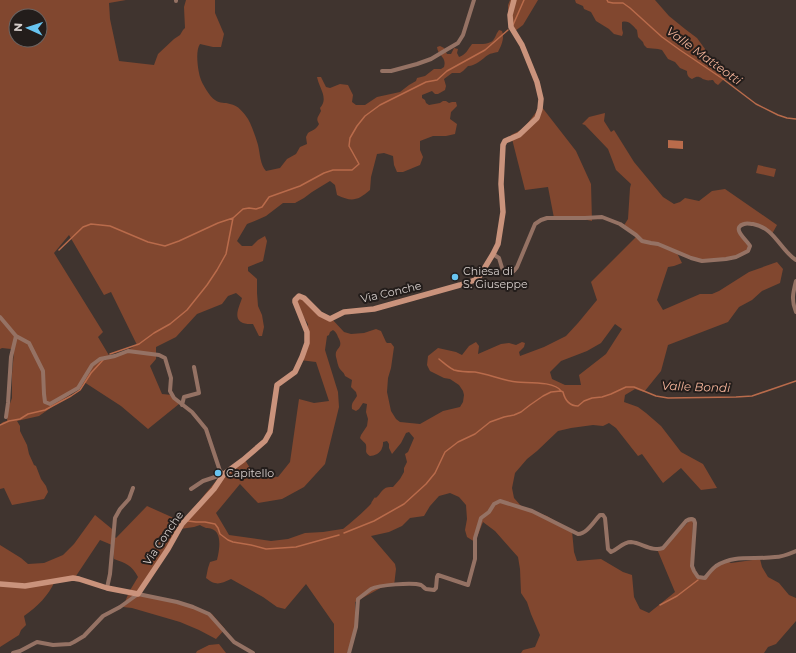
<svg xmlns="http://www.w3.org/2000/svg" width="796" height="653" viewBox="0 0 796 653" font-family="Montserrat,sans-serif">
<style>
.green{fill:#81472f;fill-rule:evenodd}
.water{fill:#b96b4b}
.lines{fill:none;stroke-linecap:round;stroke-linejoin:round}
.stream{stroke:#b96b4b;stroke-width:1.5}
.street{stroke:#957264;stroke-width:4}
.secondary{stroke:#ca937c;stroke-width:5.5}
.poi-dot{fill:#68c4f0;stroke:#231d1b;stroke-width:1.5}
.labels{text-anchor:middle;stroke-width:4;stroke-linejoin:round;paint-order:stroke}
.poi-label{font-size:11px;fill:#d7cfcc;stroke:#231d1b;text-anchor:start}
.street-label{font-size:11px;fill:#d7cfcc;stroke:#231d1b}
.water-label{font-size:12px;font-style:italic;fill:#f3b399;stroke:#231d1b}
</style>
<rect width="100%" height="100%" fill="#40342f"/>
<path class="green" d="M0,0H126L109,3L110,19L119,61L154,65L158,54L174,39L180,35L183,30L185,28L184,7L186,0H215V13L224,34L221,47H213L200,44C195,51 198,70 200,77C202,84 210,97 215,100C220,104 225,102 230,104C238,105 244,113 248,119C252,126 256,138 258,145C260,153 260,165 266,171L280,168L287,159L296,154L300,147L307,144L306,137L308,133C312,130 316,130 319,124C315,118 319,116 321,111L320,108C329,98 319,88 317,77H321L326,87L330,88L340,84L348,85L353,95L352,102L356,105H365L377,97L400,92L409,85L416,81L417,78L425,76L434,69H441L444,67C447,56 438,57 437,47L440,46L444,48L447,54H451L454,48L458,49L457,53L459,57C466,55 468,49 472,44C479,44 491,45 494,39C496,36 496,34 499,30L502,31C505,38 501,46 498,52C494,53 491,53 488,55C482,59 476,66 468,66L463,71L460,73H452L444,79L446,86L445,90L438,94H435L432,91L422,95V98L425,100L426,103L429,105L440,103L443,101H446L449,103L452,102H456L457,106L451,112L450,119L457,124L455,134L446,136H433L420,141V150L423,157L420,165L403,172H397L394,165L393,156L384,153L377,154L371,177L370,190C357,201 352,202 337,195L335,185L330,181L312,192L304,198L295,203H283L266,216L257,220L247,224L237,241L242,246H252L258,240L265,236L267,241L263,261L248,267V271L257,279V293L258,306L262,315L264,327L262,336H259L253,324C250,324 245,324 243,323C232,319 240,305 242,298L236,293L228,296L222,304L197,314L176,337L156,347V359L150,366L162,394L172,395L179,404L148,429L121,406L84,382L81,387L71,394L49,409L39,416L17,421L20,426V431L27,445L29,454L34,465L36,466L41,479L46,486L48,492L44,499L12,505L4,488L0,489V425L3,422L7,421L8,409L12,398V374L14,352L11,349L2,348L0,349ZM16,16H40V40H16ZM69,235L104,295L111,292L137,345L124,352L110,357L98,337L103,332L54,253Z
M510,0H538L523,25L515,31L508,20V5Z
M575,0H655L669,16L685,29L697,38L705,49L704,59L723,71L727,78L723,80L718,85L715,83L713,80C711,80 708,81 706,80C700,79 700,74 692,79C688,77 687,75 687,71L680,68L675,62L668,59L662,50L658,49L647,48L644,45L643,42L638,37L637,30C632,25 629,20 622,22V29L623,33L622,36L614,34L609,29L596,21L591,12L584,9L583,6L576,3Z
M541,106L576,151L591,184L592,221L578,218H554L548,187L525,190L511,135L523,129Z
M605,113L604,121L611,132L614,130L634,162L663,197L674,204L680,202L685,198L699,201L712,191L725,189L777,225L772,234L758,225L745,224L739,228L750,249L736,257L702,261L677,253L682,263L674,266L668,267L657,300L663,310L700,294H712L719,291L749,272L777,262L783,269L780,283L762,291L752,300L739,307L728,322L668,345L661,371L644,392L635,389L625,395L624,402L638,407L646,413L661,426L681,452L703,464L717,488L701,490L681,468L663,483L642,454L638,456L616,428L609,423L603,426L593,425L571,428L558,431L537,451L527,459L515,473L512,488L514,498L522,507L547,516L572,531L574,552L577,561L601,559L623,572L632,575L634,597L640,609L649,613L675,592L657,549H661L670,541L693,517L692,561L697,576L702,579L714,568L727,561L731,563L760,559L762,567L768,577L779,583L789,595L796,598V621L776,644L768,647L764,653H521L523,650L535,647L540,635L531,614L527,602L521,593L520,569L518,557L495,531L483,522L475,542L467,537L465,530L467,519L466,505L459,497L450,493L439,496L430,506L424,516L410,518L402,526L389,532L371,536L395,564L396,569L394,586L386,585L355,602L356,629L347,653H334V624L306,584L285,609L277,607L263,597L231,579C220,584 216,586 206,578L208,568L210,562L217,560C219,552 223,533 212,529C210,528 208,528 206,528C204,527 201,526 200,525L194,527L180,529L137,592L193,606L212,614L225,629L216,639L199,630L180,622L132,608L123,607L129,592L138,577C132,565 125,563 114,559L112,545L100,540L76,576L55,581C48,596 38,606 24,616L26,625L21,630L19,635L0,647V545L21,558L28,564L44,563L63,555L74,544L95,515L112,529V535L116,538L147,506L176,519L184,521L205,494L222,474L244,458L251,470L257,475L278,477L290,462L299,399L314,403L329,401L316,362L300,360L307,341L308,324L295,304L300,295L325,315L331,318L344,332L351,334L364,333L376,329L381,331L386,342L387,343H391L394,347L391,368L388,378L387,392L391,411L396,419L400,422L420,424L443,411L460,407L463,402L464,395L463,391L459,385L450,379L444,378L430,371L427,365L428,356L438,348L456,352L462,355L469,346L476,342L479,346L478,354L501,344L509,343L516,345L522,342L525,343L524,347L519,352L520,356L544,347L566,336L578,323L597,300L591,282L637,236L623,227L628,219L630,188L631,184L616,170L608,149L585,125L582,124L589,117ZM615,324L622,329L606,354L579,375L581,385H565L552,379L550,372L561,361L587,351L601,343ZM333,330C336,332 337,334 338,337C345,349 334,347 336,357C337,360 338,367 340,369C342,372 344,372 345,376L352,380L351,387L356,392L357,396C354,401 351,403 352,409L356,411L359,409L363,403L367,404L366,412L368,419L367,426L361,435L360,438C362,441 366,443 366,445C367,451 364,452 370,456C374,456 381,453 382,448C383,446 383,444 383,442L387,441L389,444V448L392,454L401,443L406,433L409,432L414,438L408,452L405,454L407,462L404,468V472L400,479L393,487C390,487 386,487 384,489C381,491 380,494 378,496C374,500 376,495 373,500C370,504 373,502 369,506C361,514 352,522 343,529H342L323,532L305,533L288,539L271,541L229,535L216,513L240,484L258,503L282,499L304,487L325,464L339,407L338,392L325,350L327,336L329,335L330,332Z
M758,165L776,169L774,177L756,173Z
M219,644L226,653H196L197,651L209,645Z"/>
<path class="water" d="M668,140L683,141V149L668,148Z"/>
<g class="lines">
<path class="stream" d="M607,0L608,2L613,3H623L630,8L662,37L680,50L723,79L756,104L778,115L787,118L796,119
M513,25L524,0
M59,250L83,227L91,224L110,226L148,242L165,246L179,241L218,223L233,218L243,209L249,208L256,209L262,207L269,197L300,186L324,173L333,170H352L359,164L349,146L350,138L357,126L365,116L380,105L426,82L437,80L447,71L485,50L508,30
M110,354L139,344L154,333L170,324L187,310L207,285L217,270L226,254L233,218
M439,359C444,363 448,367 454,370C461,372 468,372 475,372C489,374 503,381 517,382C527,383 555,381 561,391L563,392C565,400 569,406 578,406L584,401L592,398L602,397L611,394L626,387H634L656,396L668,398L736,397L752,396L796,381
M0,425L9,421L20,419L28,414L45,410L71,396L80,390L91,373L103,360
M188,521L196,522H205L215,524L218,528L220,534L228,540L233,542L251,545L266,549L296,547L339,535
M344,533L374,521L404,504L426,484L435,473L445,452L458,442L475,434L490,422L504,417L514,415L521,412L530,405L543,396L551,392L561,391
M660,605L677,596L698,580"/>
<path class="street" d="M176,0V1
M382,71H391L417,64L431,59L446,50L458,43L463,35L474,0
M493,254L499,258L503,271L506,274C512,274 514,271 517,267L535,224L541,220L547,218H585L602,217L620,224L636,235L642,241L651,243L658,244L691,258L702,261L726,259L736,257L748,251L750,246C748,241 730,228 744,224C747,223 750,224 753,224C775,228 780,250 796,260
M796,281C793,293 791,300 796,312
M0,317L16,336L29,343L43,371L44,394L45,402L50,404L78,388L92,365L100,359L115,356L128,351L159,355L165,358L171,378L170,391L174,398L192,412L206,429L220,471L224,474L203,481L191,489
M182,405L184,397L199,393L194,367
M6,417L8,403L11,357L16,336
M107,588L110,574L115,518L120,509L129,499L133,488
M13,653L20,651L37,642L53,645L70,644L74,642L84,636L103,616L120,607L138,594L177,602L193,607L209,614L234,642L253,653
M349,653L356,627L358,599C362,596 367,592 371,589C379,585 412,582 421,585C423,586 424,588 426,589L434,590L436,588L437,577L438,575L468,585L475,559V538L481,518L489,512L494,504L500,501L532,511L578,534C587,534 594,521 600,515H603L605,518L608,549L611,552C618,549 623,542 631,542C642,543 652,552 663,548L686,521C689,519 691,518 694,520L695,523L692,566L694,571L698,577L705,578C708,574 712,569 716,566C735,554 754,560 775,557C782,557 789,554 796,551"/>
<path class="secondary" d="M0,584L25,586L73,578L79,579L107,588L138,594L168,549L182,524L214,489L224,474L243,460L265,441L270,432L277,385L295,372L302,357L307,343V332L295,302V300L299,296L304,298L320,314L330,319L344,312L374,309L460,285L475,280L479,277L493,254L498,244L503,212L501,184L503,145L505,141L519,135L537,118L540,109L541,99L537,82L522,45L511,27L510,15L514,0"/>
</g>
<g class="poi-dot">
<circle cx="455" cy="277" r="4"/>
<circle cx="218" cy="473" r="4"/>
</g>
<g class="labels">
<g class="poi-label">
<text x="463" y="275">Chiesa di<tspan x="463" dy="13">S. Giuseppe</tspan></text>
<text x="226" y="477">Capitello</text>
</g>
<g class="street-label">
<text transform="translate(391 292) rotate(-13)" y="4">Via Conche</text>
<text transform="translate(163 538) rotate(-56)" y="4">Via Conche</text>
</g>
<g class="water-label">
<text transform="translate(704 56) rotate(36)" y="4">Valle Matteotti</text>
<text transform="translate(696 387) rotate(2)" y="4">Valle Bondi</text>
</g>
</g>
<g transform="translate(28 28) rotate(273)"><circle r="19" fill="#231d1b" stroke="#6b6462"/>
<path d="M0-3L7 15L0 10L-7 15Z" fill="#68c4f0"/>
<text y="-6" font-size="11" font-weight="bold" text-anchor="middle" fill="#d7cfcc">N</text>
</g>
</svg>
